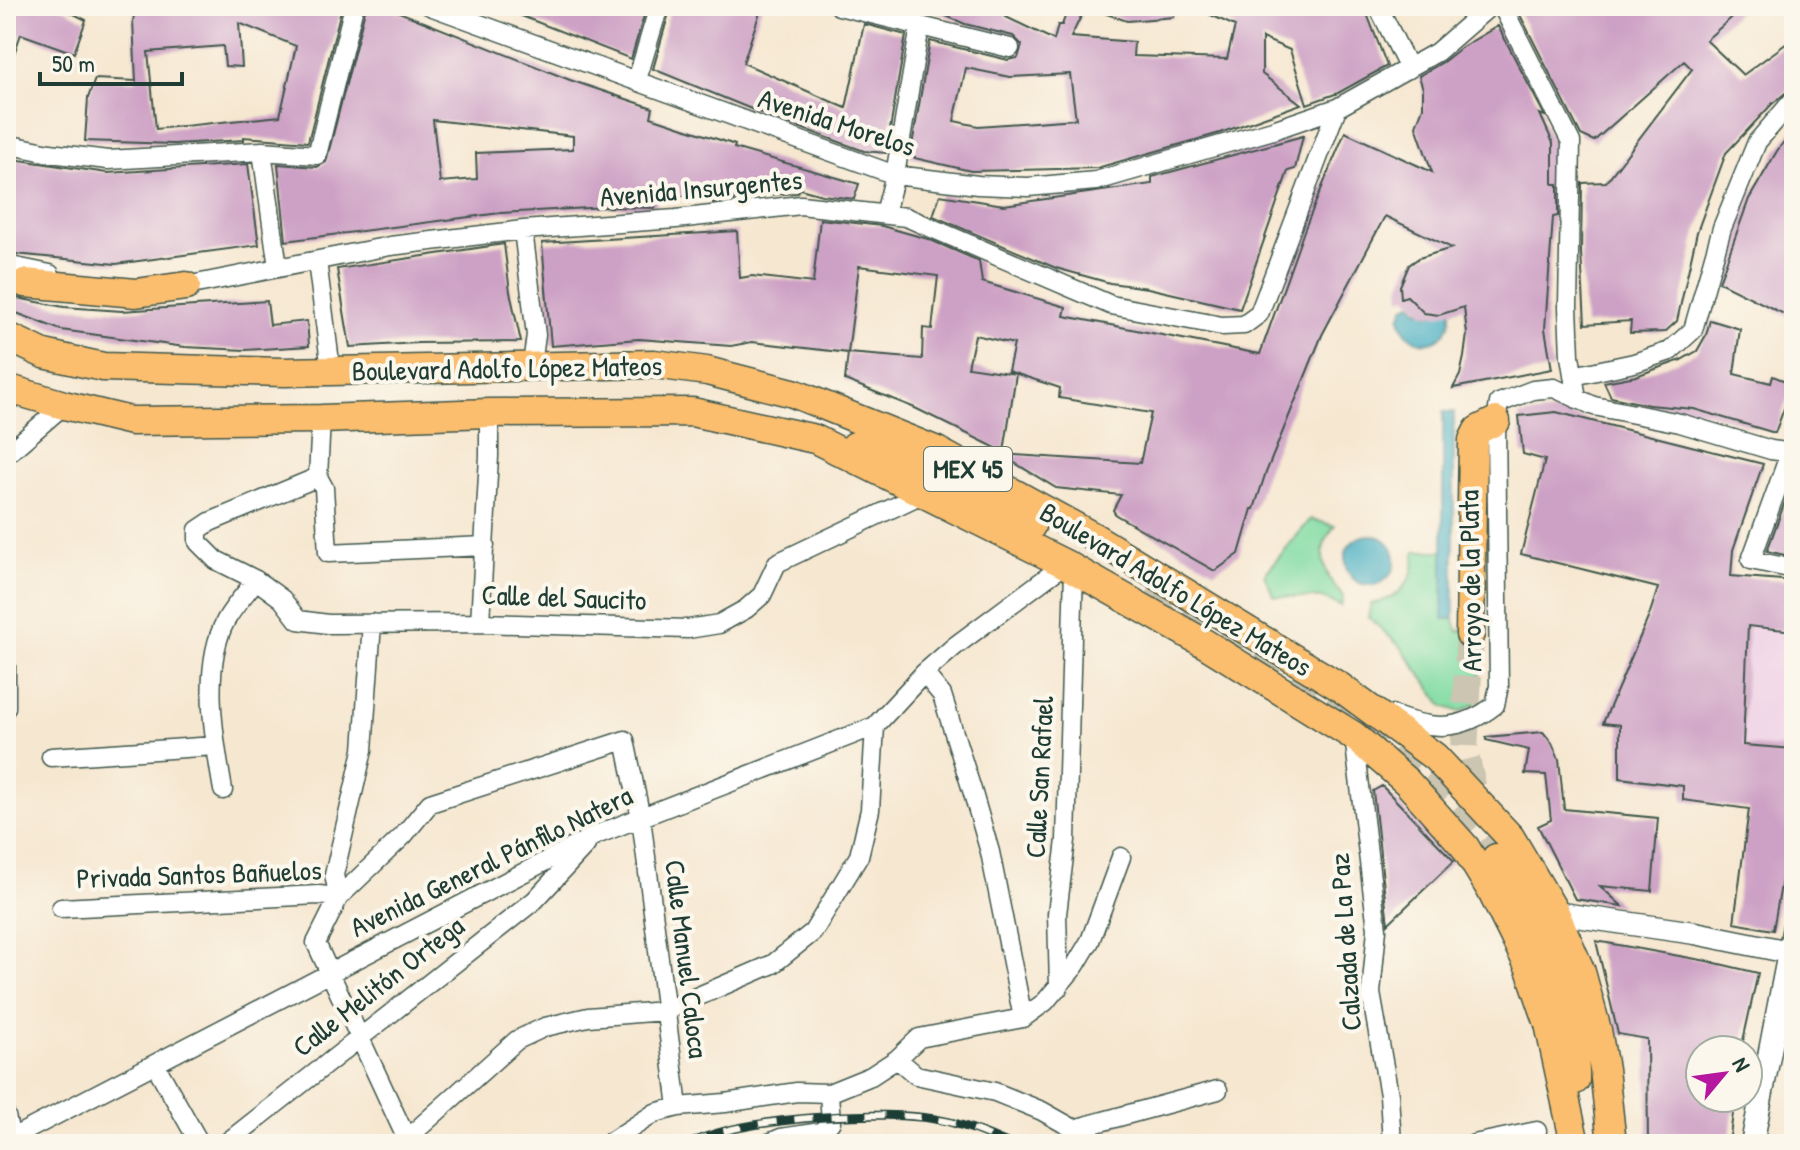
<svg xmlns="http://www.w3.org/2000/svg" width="1800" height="1150" viewBox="0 0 1800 1150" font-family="'Patrick Hand',sans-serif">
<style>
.built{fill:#efd0e6}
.green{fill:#80dba2;stroke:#508c6b;stroke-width:2}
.water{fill:#41abc0;stroke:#30747a;stroke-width:2}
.building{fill:#cda1c5;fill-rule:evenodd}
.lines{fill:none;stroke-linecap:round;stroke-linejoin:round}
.primary-tunnel{stroke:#cbc5b1;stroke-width:28;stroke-dasharray:28 14;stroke-linecap:butt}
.minor-casing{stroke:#3f564b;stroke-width:21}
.tertiary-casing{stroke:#3f564b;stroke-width:25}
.primary-casing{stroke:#3f564b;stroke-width:31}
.minor{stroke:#fff;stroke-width:18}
.tertiary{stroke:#fff;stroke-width:22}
.primary{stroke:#fabe6e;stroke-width:28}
.rail-casing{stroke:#1f3d34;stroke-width:9}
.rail{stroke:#fbf7ec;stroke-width:6;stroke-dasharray:18;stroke-linecap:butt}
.labels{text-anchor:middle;stroke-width:8;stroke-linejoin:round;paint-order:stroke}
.shield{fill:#fbf7ec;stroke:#61756b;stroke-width:2}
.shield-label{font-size:26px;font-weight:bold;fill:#1f3d34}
.street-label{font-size:28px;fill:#1f3d34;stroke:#fbf7ec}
</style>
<rect width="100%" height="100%" fill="#fbf7ec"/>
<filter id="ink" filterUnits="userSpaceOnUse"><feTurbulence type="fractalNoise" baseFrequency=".0125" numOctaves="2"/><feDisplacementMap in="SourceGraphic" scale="16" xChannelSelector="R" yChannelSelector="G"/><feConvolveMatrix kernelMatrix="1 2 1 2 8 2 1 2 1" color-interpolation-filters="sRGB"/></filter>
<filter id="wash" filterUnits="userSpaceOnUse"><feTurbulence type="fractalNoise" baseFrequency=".006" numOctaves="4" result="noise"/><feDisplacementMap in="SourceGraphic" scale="32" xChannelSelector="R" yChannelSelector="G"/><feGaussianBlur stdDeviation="1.8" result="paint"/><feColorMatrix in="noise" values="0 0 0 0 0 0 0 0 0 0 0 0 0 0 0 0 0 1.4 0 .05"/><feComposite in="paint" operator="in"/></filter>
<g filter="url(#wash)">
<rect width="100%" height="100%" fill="#f6e7d0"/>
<path class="built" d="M1748,626L1794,631V749L1743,745Z"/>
<path class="green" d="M1311,519L1335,526C1314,549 1323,577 1343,596L1341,606L1322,598L1274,596L1264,575Z
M1415,551H1443V618L1454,619L1458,632L1480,621V693L1475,704L1460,712L1443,706L1402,648L1368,617L1371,604C1400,599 1415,581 1415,551Z"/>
<path class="water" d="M1412,303L1417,309L1431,315L1451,309C1454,348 1407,356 1400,317L1405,306Z
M1443,412H1454V619H1443Z
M1345 560a25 25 0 1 1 50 0a25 25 0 1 1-50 0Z"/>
<g id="blocks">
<path class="building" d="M6,6H58L86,20L74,53L21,34L8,71H6Z
M136,6H342L308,142L244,137V140L173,144L85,141L88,98L95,79L136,81L133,21ZM239,23L296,46L280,116L156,129L148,52L223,46L225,66L242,67Z
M366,6H384L570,80L653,108L651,117L735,145L734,148L859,184L854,199L822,195L800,189L797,193L735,197V200L713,203V196H658L655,208L606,207L500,213L286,241L278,164L317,167L326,162ZM433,120L573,136V149L476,153L477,179L440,182Z
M496,6H630L645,12L631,59Z
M671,6H762L743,63L846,108L864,24L906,35L886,153L864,151L766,115L653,69Z
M923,6H1012L1006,17L1054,40L1058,25H1062L1069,6H1086L1071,37L1134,42L1133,56L1227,59L1235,26L1191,6H1364L1387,66L1338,93L1307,104L1290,50L1262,38V74L1301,104L1220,133L1097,168L971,171L910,157L930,41L1008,60L1018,58L1022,45L1013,36L965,24ZM966,68L1010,77L1070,74L1076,119L978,126L954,121Z
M1098,6H1173L1174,17L1127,21L1098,11Z
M1527,6H1745L1706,40L1743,75L1794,38V86L1772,104L1726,153L1697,232L1677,321L1665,332L1630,333L1631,321L1585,324L1581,252L1582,183L1606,182L1692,69L1684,61L1594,141L1581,135L1518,11Z
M1498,26L1545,116L1540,114L1553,143V184H1558V216L1553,217L1545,329L1552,369L1453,388L1460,375L1464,357L1467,334L1464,307L1439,315L1424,313L1407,296L1401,298L1400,286L1409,265L1419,258L1452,248L1385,216L1322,335L1265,475L1254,509H1252L1239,554L1215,571L1116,515L1113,510L1121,495L1056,488L1000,454L1140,463L1151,413L1059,398L1060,388L1008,371L1014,344L975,335L968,367L1016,374L1004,452L915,408L845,380L848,353L752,342L731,346L639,339L551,346L542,243L737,231L740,278L752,276L813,283L820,219L882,226L928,239L979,261L982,282L1066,307L1064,316L1260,354L1305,228L1345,132L1432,172L1416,126L1423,107V89L1419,76L1443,62L1462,47ZM859,266L938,276L932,329L923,328L922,359L848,353Z
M1794,128V319L1719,282L1749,199L1777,151Z
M1303,136L1295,169L1288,171L1240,309L1148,288L1110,283L1056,268L933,216L940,195L1004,205L1152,184V177Z
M6,158L107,173L248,164L259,245L116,264L6,253Z
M504,244L510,292L521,342L418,343L350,347L337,269Z
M6,296L64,307L122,311L267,301L270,325L307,321L309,346L245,350L185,347L61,330L6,309Z
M1710,320L1740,329L1734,374L1771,383L1773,376L1793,384L1775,433L1694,409L1649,405L1611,397L1604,382L1636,376L1681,360L1697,351L1706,335Z
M1556,412L1763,464L1733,550L1731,576L1794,581V631L1748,626L1743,745L1794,749V813L1773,930L1734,923L1749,809L1683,800V786L1620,778V725L1603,723L1649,616L1658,588L1521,554L1545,460L1523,454L1519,416Z
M1794,477V557L1767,551Z
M1543,732L1552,743L1559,759L1564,809L1658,818L1652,891L1600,886L1622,906L1575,899L1538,826L1551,820L1546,775L1525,774L1529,750L1486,740V737Z
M1382,786L1454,861L1388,924L1373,791Z
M1596,941L1707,961L1758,973L1741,1050H1700V1098H1735L1729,1144H1648L1647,1039L1618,1034Z"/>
</g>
</g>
<g filter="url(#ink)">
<use href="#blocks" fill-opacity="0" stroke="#3f564b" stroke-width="2"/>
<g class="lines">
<path class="primary-tunnel" d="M1147,592L1277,671L1370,731L1428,779L1492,847
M1470,634L1464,751L1477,807"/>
<g class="minor-casing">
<path id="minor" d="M430,6L895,175L978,185L1028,187L1096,181L1273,130L1337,108L1437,52L1490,6
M839,6L1010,48
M1378,6L1409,69
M1502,6L1571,142L1568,307L1570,356L1577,399
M637,80L659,6
M6,144L50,153L108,160L262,151L317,155L354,6
M262,151L278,268
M885,213L895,175L920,26
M523,230L536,335L532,365
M317,261L331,370
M6,265L50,274
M175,285L186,286L390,246L523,230L676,219L801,205L906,217L1111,305L1222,326L1244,325L1259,314L1337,108
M1573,376L1634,363L1670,351L1693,330L1722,228L1757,142L1794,99
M321,419L318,477L210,522L198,530V542L216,560L256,580L282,599L298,620L328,624L480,623L688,629L719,624L746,609L762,595L777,563L924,493
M1794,442L1751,560L1794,569
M6,455L64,405
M318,477L324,488L328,553L485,546
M372,623L363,750L334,875L339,897L316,943L409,1144
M480,623L489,456V413
M6,665V708
M924,673L942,695L972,790L990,852L1023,1018
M1392,715C1431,730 1461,732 1495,705L1499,686L1496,421L1499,403L1533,390L1554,388L1594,406L1680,423L1771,450L1794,453
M1354,736L1377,929L1371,993L1389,1095L1392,1144
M51,757L215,746
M223,790C214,739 201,666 226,620C234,606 246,593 256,580
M61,908L318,895L339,897L403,836L430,803L625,740L641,818L678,1107
M1059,987L1057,914L1066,840L1074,570
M897,1059L916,1075L995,1092L1042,1111L1074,1129L1093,1144
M156,1066L200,1144
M6,1116L8,1125L6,1131
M1074,1129L1218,1090
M6,1141L596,835L875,726L924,673L955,646L1065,564
M822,1141L821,1132L831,1122L829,1093
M225,1144L535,900L586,845
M401,1144L517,1040L545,1027L588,1017L664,1011L773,964L813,932L859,856L870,810L875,726
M607,1144L655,1113L678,1107L725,1103L797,1092L829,1093L871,1076L897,1059L919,1038L1023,1018L1045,1002L1075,966L1090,941L1121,857
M767,1144L781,1138L821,1132
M1474,1144L1537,1131"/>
</g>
<g class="tertiary-casing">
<path id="tertiary" d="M1555,913L1695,933L1794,953
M1752,1144L1794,927"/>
</g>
<g class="primary-casing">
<path id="primary" d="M25,283L136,293L186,286
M6,336L44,354L103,367L284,372L654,364L707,371L793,393L937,451L1092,536L1340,687L1435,757L1510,837L1555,913L1581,972L1597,1030L1604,1069L1612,1144
M6,388L64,405L131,421L321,419L489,413L692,412L815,439L1065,564L1204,643L1354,736L1407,782L1465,847L1491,890L1529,966L1549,1024L1575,1144
M855,446C919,460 974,495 1031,526
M1470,634L1473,440L1478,430L1496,421
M1496,858C1535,924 1577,1001 1575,1080"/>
</g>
<use href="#minor" class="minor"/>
<use href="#tertiary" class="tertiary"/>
<use href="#primary" class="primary"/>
<g class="rail-casing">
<path id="rail" d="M690,1144C736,1117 887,1109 940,1120C964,1124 988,1135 1010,1144"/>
</g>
<use href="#rail" class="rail"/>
</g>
</g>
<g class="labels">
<rect class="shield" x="924" y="447" width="88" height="44" rx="6"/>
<g class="shield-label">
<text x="968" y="478">MEX 45</text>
</g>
<g class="street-label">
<text transform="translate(837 122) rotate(18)" y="10">Avenida Morelos</text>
<text transform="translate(701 188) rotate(-5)" y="10">Avenida Insurgentes</text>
<text transform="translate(507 368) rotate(-1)" y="10">Boulevard Adolfo López Mateos</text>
<text transform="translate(1470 581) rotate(-91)" y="10">Arroyo de la Plata</text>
<text transform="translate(1176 589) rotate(31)" y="10">Boulevard Adolfo López Mateos</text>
<text transform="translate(564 597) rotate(2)" y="10">Calle del Saucito</text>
<text transform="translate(1039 777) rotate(-87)" y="10">Calle San Rafael</text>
<text transform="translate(491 861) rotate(-26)" y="10">Avenida General Pánfilo Natera</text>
<text transform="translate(199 874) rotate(-2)" y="10">Privada Santos Bañuelos</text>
<text transform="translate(1345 942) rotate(-94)" y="10">Calzada de La Paz</text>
<text transform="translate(687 959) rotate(83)" y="10">Calle Manuel Caloca</text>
<text transform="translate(378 986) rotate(-38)" y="10">Calle Melitón Ortega</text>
</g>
</g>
<rect width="1800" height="1150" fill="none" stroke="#fbf7ec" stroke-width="32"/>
<g transform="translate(1724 1074) rotate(61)"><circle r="38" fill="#fbf7ec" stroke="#a3ada2" stroke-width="2"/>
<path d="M0-6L14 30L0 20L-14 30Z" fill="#b5179e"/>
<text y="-12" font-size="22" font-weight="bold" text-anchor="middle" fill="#1f3d34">N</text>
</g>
<path d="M40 72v12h142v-12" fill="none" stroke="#1f3d34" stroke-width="4"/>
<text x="52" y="72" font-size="24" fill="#1f3d34" stroke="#fbf7ec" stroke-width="6" paint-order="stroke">50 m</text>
</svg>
